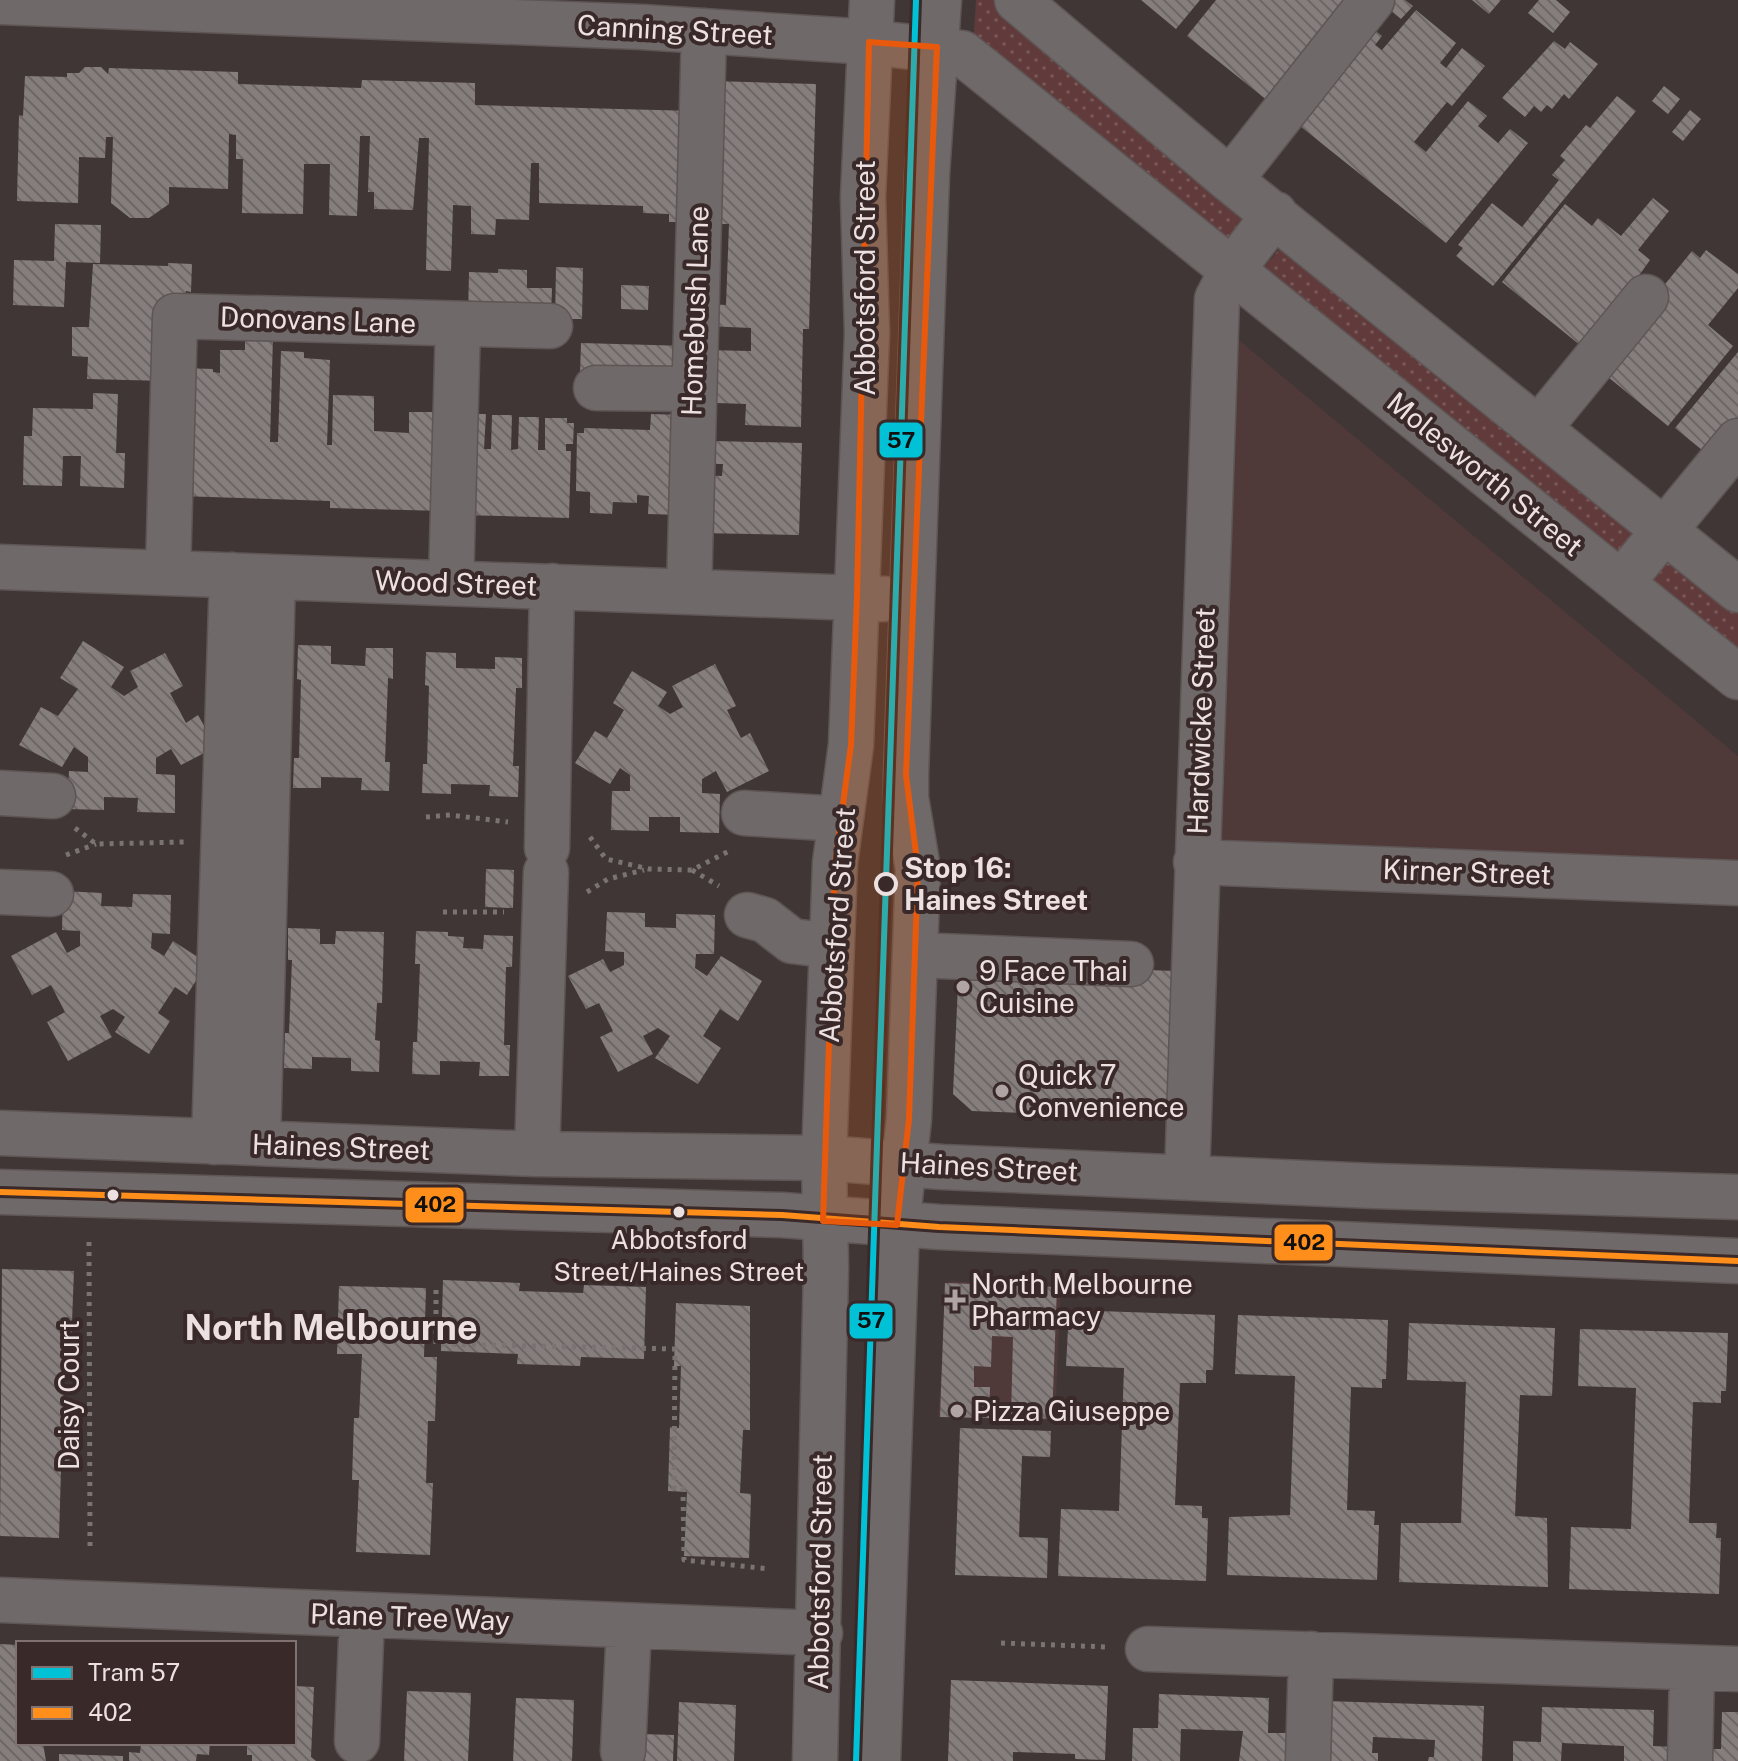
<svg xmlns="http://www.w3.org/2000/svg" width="1738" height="1761" viewBox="0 0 1738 1761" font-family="'Public Sans',sans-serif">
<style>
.built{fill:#503939}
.grass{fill:url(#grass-dots)}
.building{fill:url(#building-back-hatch)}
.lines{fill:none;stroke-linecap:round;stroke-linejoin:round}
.minor-casing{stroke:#5e5555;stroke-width:47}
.path{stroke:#7a7373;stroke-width:5;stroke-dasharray:4 6;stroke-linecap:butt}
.minor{stroke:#706969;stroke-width:44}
.bus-1-casing{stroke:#3a2929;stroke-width:12}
.bus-1{stroke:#ff8e1a;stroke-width:6}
.tram-1-casing{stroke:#3a2929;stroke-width:12}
.tram-1{stroke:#00c1d5;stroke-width:6}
.marked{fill:#e8590c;fill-opacity:0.2;stroke:#e8590c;stroke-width:6;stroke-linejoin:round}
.stop-dot{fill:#3a2929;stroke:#ece0e0;stroke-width:4}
.poi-dot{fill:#b0a4a4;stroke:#3a2929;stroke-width:3}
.bus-dot{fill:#ece0e0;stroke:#3a2929;stroke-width:3}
.labels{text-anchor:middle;stroke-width:8;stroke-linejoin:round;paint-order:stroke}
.bus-label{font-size:26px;fill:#ece0e0;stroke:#3a2929}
.street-label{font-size:28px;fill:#ece0e0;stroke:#3a2929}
.stop-label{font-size:28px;font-weight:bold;fill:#ece0e0;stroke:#3a2929;text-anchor:start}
.poi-label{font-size:28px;fill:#ece0e0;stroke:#3a2929;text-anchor:start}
.district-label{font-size:36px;font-weight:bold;fill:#ece0e0;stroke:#3a2929}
.line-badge{stroke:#3a2929;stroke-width:3}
.pale-badge-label{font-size:22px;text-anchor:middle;font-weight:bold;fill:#111}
</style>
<defs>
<pattern id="grass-dots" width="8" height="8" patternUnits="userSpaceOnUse" patternTransform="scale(2)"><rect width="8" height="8" fill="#613b3b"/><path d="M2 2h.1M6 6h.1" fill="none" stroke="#785757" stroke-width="1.8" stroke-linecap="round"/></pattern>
<pattern id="building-back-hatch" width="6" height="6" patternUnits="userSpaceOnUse" patternTransform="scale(2)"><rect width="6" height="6" fill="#867d7d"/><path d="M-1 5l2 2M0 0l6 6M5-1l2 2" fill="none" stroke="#6d6666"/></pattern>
</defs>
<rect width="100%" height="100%" fill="#403636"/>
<path class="built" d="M1229,332L1738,756V867L1208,848Z
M948,1281L1061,1287L1055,1420L938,1417Z"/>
<path class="grass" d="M976,0H994L1248,215L1227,241L974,33Z
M1287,240L1642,530L1616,561L1260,272Z
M1673,552L1738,605V661L1644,585Z"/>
<path class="building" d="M1141,0H1200L1176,29Z
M1216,0H1352L1273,105L1187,36Z
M1384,0H1405L1413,6L1401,19L1381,3Z
M1472,0H1501L1489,14Z
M1539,0H1556L1570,12L1553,33L1528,13Z
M1416,10L1456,43L1440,63L1446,68L1462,48L1485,66L1452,106L1447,102L1414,142L1426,152L1468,101L1487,116L1478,126L1498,143L1510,129L1528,143L1446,243L1285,114L1362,20L1382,36L1375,45L1382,50Z
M1554,41L1565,49L1570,42L1598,64L1569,99L1564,94L1552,109L1547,105L1541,112L1534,106L1525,117L1502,98Z
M85,67H101L108,74L109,68L238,72V84L361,88L362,80L475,83V105L694,111L691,222H669V214L643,213V206L539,203V163H531L529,220L496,219L495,235L471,234V206L453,205L451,271L426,270L429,138H419L413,210L374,209V192H368L370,136H360L357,216L329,215L330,164H304L303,214L242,213L243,159H236V135L229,134L228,189L169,187V204L149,218H130L111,203L113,137H106L105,158L79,157L78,203L17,201L19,115L23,116L25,76L67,77V73H79Z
M714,81L816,84L809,329H803L801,427L745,425L746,404L717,403L716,413L702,412L704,350L751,351V328L706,326V304L726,305L729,224H710Z
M1664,86L1680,99L1668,114L1652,101Z
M1617,96L1636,111L1493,286L1456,256L1463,248L1458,245L1492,203L1522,227L1559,180L1552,175L1565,160L1560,156L1586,125L1590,128Z
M1690,110L1701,119L1683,141L1672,132Z
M1653,198L1669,211L1638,250L1650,260L1586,350L1502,282L1565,204L1592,226L1598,218L1621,236Z
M55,224L101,225L100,263L66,262L64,307L13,305L14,260L54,261Z
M1706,250L1738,274V288L1708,325L1733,346L1668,426L1597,368L1692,251L1700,258Z
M168,263L192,264L191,292L186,291L166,381L87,379L88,357L72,356V327H89L93,264L168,266Z
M556,267L583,268L582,319H555Z
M498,269L527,270V288H552L551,319L468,317L469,272L498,273Z
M621,285L649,286L648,310L621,309Z
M245,336L273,337L270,442H278L281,351L304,352V358L330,360L327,445H332L333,395L374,396V431L409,433V412H435L443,511L330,508V501L179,496L183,368L213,369V372L220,373V350H245Z
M581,343L688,346L687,377L580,374Z
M1738,352V429L1713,459L1675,428Z
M93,393L118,394L116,453H125L124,488L80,486L81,456H63L62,486L23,485L24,436H32L33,408L93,409Z
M464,414H486L484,449H491L492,415H512L511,450L518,449L519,417H539L538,450H545V418H567V423H574L573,444H566V451H571L569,518L461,515Z
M651,414L684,415L681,515L648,514L649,496L637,495V503L613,502L612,514L590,513V492L576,491L577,433H584V428L650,430Z
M714,441L802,443L799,535L698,533L700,475L722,476L723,464H714Z
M83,641L124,667L111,687L124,696L138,687L130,671L165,653L183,686L170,693L186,723L198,715L216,747L181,765L171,749L156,758V774L175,775V813L137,812L138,798L104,797V810L67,809L69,771L88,772V757L74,747L62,767L19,745L41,707L58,716L78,689L60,678Z
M298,645L331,646V664L365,666L366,648H393V679L388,678L385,762H390L389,791L361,790L362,778L321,777V788H293L294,758H299L301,680L297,679Z
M426,652L456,653V668L495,669V657L522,658V688H516L513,766H519L518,797L489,796L490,785L451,784V794L422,793L423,764H427L429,686L425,685Z
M715,664L736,706L727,710L741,738L750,733L769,771L727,792L716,771L702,779V793L720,794L719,833L680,832V817H649V831L611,830L612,791H630V775L620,768L610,784L575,763L595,731L607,738L624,710L613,703L632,671L667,692L658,706L670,714L683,707L672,686Z
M486,869L514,870L513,908L485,907Z
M63,891L102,893L101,906L132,907L133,894L171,895L170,934L152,933L151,948L164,956L173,941L207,963L187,995L175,987L158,1013L170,1021L149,1054L115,1032L125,1017L113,1009L100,1016L112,1037L68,1061L47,1022L65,1012L51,985L32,995L11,956L56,932L67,953L80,946V931L62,930Z
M607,912L645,913V927L676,928V914L715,915L714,954H696L695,968L707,976L721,956L762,981L738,1021L720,1009L703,1036L721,1048L698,1084L655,1058L670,1036L658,1028L643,1036L653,1054L618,1072L600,1037L613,1031L599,1003L586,1009L568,976L603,959L610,972L624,965V952L605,951Z
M288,928L320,929V944H335L336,931L384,932L382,1003H377L375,1040L380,1041L379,1072L351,1071V1058L312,1057V1069L284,1068L285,1033H289L292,960H288Z
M416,931L448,932V936L464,937L463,948L483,949L484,935L513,936L512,967H506L504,1045H510L509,1076H479L480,1062L440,1061V1075L412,1074L413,1042H417L420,964H415Z
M959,963L1175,971L1169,1119L972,1111L953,1094Z
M2,1269L74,1271L71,1347H65L63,1409H71L69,1470H61L59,1538L0,1536Z
M443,1280L520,1283L519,1291L583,1293L584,1285L646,1287L644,1359L581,1357L580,1366L517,1364L518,1354L441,1351Z
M945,1283L1057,1287L1052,1419L1011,1417L1013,1337L992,1336L991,1367L974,1366V1387H990L989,1418L940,1417Z
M339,1286L426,1288L424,1357H437L435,1421H428L426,1483H433L430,1555L356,1552L359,1480H352L354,1418H359L362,1354H337Z
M676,1303L750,1306V1430H743L740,1493L751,1494L749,1558L684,1556L687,1492L668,1491L670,1427L679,1428L681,1366H674Z
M1069,1310L1215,1315L1213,1370H1206V1383H1180L1175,1505L1202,1506V1518H1208L1206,1581L1058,1576L1061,1509L1119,1511L1124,1368L1066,1366Z
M1238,1315L1388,1320L1386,1379H1382V1388L1351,1387L1347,1510L1375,1511L1374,1525H1379L1377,1580L1227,1575L1229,1517L1290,1515L1295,1376L1235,1374Z
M1409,1323L1555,1328L1552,1396L1520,1395L1515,1516L1547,1518L1548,1587L1399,1582L1401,1523H1461L1466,1382L1407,1380Z
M1580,1329L1728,1333L1726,1391H1721V1403L1693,1402L1689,1523H1717L1716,1538H1721L1719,1594L1569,1589L1571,1527L1631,1529L1636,1388L1578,1386Z
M960,1428L1051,1431L1050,1457L1022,1456L1019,1537L1048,1538L1047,1578L955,1575Z
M0,1644L18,1645V1743H43L46,1761H0Z
M951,1680L1108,1686L1105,1760L1075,1759V1754L1013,1752V1761H948Z
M294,1686L314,1687L311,1757L316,1761H252V1755H247V1743H294Z
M407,1691L471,1693L468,1761H404Z
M1159,1694L1269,1698L1268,1733H1293L1292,1761H1239L1243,1731L1181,1729L1180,1761H1132L1133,1728H1158Z
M516,1698L574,1700L572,1761H513Z
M1325,1701L1484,1706L1482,1761H1428L1429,1757H1434L1435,1740L1373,1737L1372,1753H1378V1761H1323Z
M679,1702L736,1705L734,1761H677Z
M1542,1707L1654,1710L1653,1746L1675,1747V1761H1624V1746L1562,1743L1561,1761H1513V1741L1541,1742Z
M1722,1712H1738V1761H1703L1704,1749H1721Z
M640,1734L674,1735L673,1761H639Z
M141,1743H210L209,1755L197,1754L196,1761H129V1752L140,1753Z
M59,1754L123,1756V1761H59Z"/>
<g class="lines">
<g class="minor-casing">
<path id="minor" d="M1017,0L1230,180L1738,590
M0,2L642,27L869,42L962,53L1738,677
M1230,180L1372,0
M596,388L693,389
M1539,428L1646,297
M0,567L885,599
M168,573L175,316L550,326
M451,583L458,324
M1621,583L1738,441
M689,592L704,31
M0,793L53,796
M744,813L841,819
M547,848L552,586
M1196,862L1738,883
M0,892L51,894
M747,915L765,920L792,941L832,946
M915,955L1131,964
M0,1133L537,1154L824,1158L942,1167L1374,1186L1738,1197
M214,1142L232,575
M258,1143L273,577
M537,1154L546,872
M1187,1177L1217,299L1232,270L1275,214
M0,1192L782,1215L939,1227L1738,1261
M0,1600L820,1633
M1148,1649L1738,1669
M357,1741L362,1615
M623,1751L629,1626
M815,1761L826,1268L824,1158L835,863L851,745L867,333L863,197L872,0
M878,1761L897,1225L909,1119L918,869L906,798V775L927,174L939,0
M1308,1761L1311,1654
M1690,1761L1692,1668"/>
</g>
<path class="path" d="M426,817L450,815L508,822
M75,828L96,844L184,842
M590,837L606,859L649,869L692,870L731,850
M66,855L96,844
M692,870L719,886
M587,892L608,879L644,870
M443,912H504
M89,1242L90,1547
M436,1290V1344L675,1349L674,1488H683L684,1560L770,1569
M1001,1643L1108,1647"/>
<use href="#minor" class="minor"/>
<g class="bus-1-casing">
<path id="bus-1" d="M0,1192L782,1215L939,1227L1738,1261"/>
</g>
<use href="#bus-1" class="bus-1"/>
<g class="tram-1-casing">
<path id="tram-1" d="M856,1761L916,0"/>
</g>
<use href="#tram-1" class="tram-1"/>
</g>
<path class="marked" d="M869,42L937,47L906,775L918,869L909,1119L897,1225L823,1221L835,863L851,745L857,597Z"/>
<circle class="stop-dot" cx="886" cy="884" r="10"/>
<g class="poi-dot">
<circle cx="963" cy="987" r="8"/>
<circle cx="1002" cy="1091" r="8"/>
<path d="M951 1288h8v8h8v8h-8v8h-8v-8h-8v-8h8z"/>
<circle cx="957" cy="1411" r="8"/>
</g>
<g class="bus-dot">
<circle cx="113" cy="1195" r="7"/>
<circle cx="679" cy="1212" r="7"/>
</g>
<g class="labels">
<g class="bus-label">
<text x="679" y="1249">Abbotsford<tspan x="679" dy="32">Street/Haines Street</tspan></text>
</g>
<g class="street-label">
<text transform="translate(675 30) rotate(3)" y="10">Canning Street</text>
<text transform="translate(865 278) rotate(-90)" y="10">Abbotsford Street</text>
<text transform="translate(695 311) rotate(-88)" y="10">Homebush Lane</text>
<text transform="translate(318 320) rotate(2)" y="10">Donovans Lane</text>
<text transform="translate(1485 474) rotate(39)" y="10">Molesworth Street</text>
<text transform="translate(456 583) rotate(2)" y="10">Wood Street</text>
<text transform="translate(1201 721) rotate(-88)" y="10">Hardwicke Street</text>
<text transform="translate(1467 872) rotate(2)" y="10">Kirner Street</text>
<text transform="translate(837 925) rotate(-86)" y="10">Abbotsford Street</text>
<text transform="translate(341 1147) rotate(2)" y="10">Haines Street</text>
<text transform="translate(989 1167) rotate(3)" y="10">Haines Street</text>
<text transform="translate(69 1395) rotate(-90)" y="10">Daisy Court</text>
<text transform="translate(820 1572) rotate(-89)" y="10">Abbotsford Street</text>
<text transform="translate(410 1617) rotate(2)" y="10">Plane Tree Way</text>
</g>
<g class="stop-label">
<text x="904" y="878">Stop 16:<tspan x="904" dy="32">Haines Street</tspan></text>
</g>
<g class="poi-label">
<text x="979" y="981">9 Face Thai<tspan x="979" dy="32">Cuisine</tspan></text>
<text x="1018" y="1085">Quick 7<tspan x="1018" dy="32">Convenience</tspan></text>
<text x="971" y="1294">North Melbourne<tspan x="971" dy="32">Pharmacy</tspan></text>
<text x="973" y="1421">Pizza Giuseppe</text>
</g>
<g class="district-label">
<text x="331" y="1340">North Melbourne</text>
</g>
</g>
<g class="line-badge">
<rect x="878" y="421" width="46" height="38" rx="8" fill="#00c1d5"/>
<rect x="404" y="1186" width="61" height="38" rx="8" fill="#ff8e1a"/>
<rect x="1273" y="1223" width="61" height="39" rx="8" fill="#ff8e1a"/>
<rect x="848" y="1302" width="46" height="38" rx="8" fill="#00c1d5"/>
</g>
<g class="pale-badge-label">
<text x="901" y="448">57</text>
<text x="435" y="1212">402</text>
<text x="1304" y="1250">402</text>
<text x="871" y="1328">57</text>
</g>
<rect x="16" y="1641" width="280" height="104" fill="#3a2929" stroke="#817272" stroke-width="2"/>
<rect x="32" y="1667" width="40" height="12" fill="#00c1d5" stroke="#817272" stroke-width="2"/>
<text x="88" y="1681" font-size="24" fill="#ece0e0">Tram 57</text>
<rect x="32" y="1707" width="40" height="12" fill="#ff8e1a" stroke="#817272" stroke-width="2"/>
<text x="88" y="1721" font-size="24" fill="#ece0e0">402</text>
</svg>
